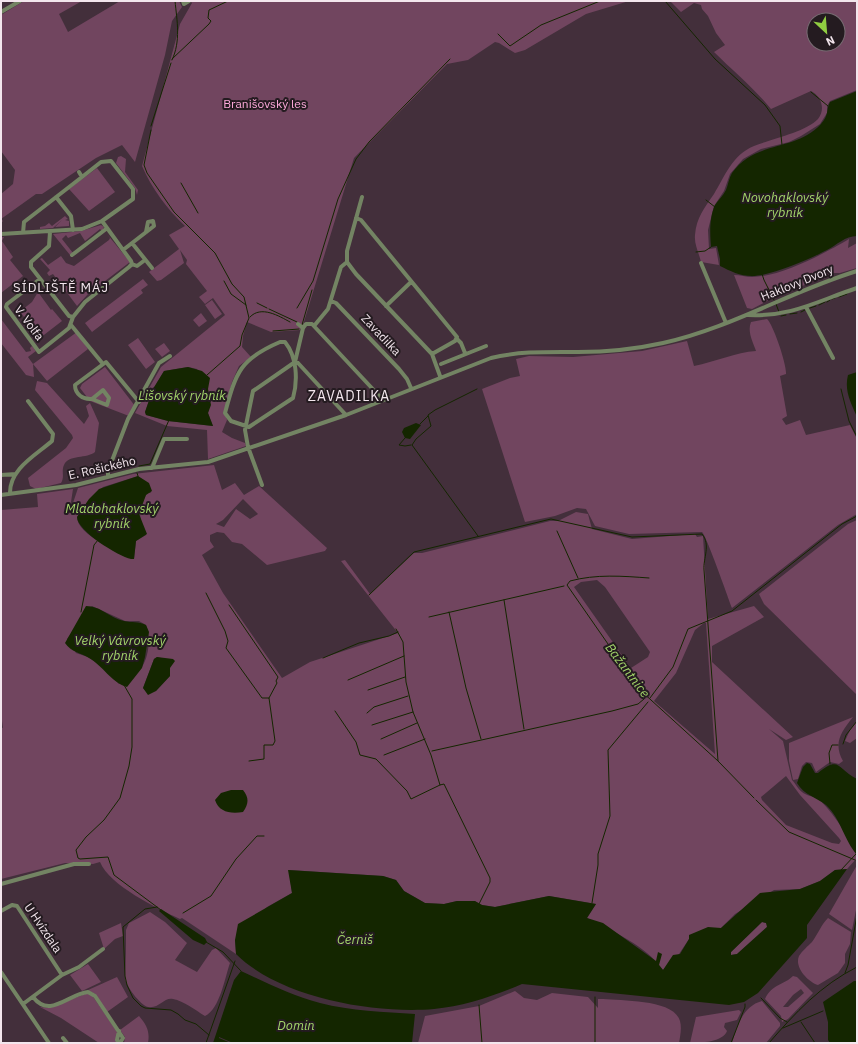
<svg xmlns="http://www.w3.org/2000/svg" width="858" height="1044" viewBox="0 0 858 1044" font-family="'IBM Plex Sans',sans-serif">
<style>
.green{fill:#71455f;fill-rule:evenodd}
.water{fill:#142600;fill-rule:evenodd}
.lines{fill:none;stroke-linecap:round;stroke-linejoin:round}
.stream{stroke:#142600;stroke-width:1}
.minor{stroke:#738463;stroke-width:4}
.labels{text-anchor:middle;stroke-width:4;stroke-linejoin:round;paint-order:stroke}
.park-label{font-size:12px;fill:#fea9db;stroke:#241b20}
.street-label{font-size:12px;fill:#f3e6ed;stroke:#241b20}
.water-label{font-size:13px;font-style:italic;fill:#a2d46a;stroke:#241b20}
.neighbourhood-label{font-size:13px;letter-spacing:1px;fill:#f3e6ed;stroke:#241b20}
.quarter-label{font-size:14px;letter-spacing:1px;fill:#f3e6ed;stroke:#241b20}
</style>
<rect width="100%" height="100%" fill="#432f3b"/>
<path class="green" d="M24,1H82L59,14L68,32L120,1H179L182,7L172,21L165,55L135,162L122,145L96,158L42,194H36L1,219L3,221L1,223V194L13,184L15,170L1,151V15Z
M190,1H629L586,14L525,50L515,53L499,43L495,42L468,60L447,64L354,158L303,325L300,330L271,332L247,322L243,336L242,347L251,357L239,366L232,382L225,412L227,420L222,432L232,438L245,443L246,446L208,459L207,430L167,426L135,413L161,367L225,315L213,298L205,304L199,297L207,291L186,264L187,260L180,250L184,263L161,280L157,281L149,272L179,249L169,235L185,226C167,209 152,189 142,166L180,24L192,3ZM188,367L197,369L211,398L208,413L213,426L168,421L146,415L145,412L153,389L164,371Z
M670,1H857V90L830,101L827,106V113L820,124L801,136L789,142L761,149L743,159L730,174L724,191L714,206L708,230L709,249L716,248L719,265L701,262C699,253 694,244 695,235C696,218 705,207 714,194C725,176 732,155 754,146C771,139 806,132 818,119C826,109 821,96 811,91L771,109C754,88 733,71 714,52L725,45L716,33L708,16L702,9L701,5L694,3L681,12ZM814,20H838V44H814Z
M121,156L126,159L125,172L138,190L137,195L135,188L116,163L118,157Z
M97,168L115,192L89,211L69,189Z
M65,216L68,219L65,220L69,221V226L55,227L62,220L53,228L40,229V227L45,226L49,223L52,226Z
M101,225L104,227L102,231L100,229L85,241L80,233L68,238L66,235L62,239L73,253L70,255L53,234L81,231Z
M107,234L130,262L88,294L77,306L53,274L49,276L47,273L50,270L40,259L42,258L48,265L61,256L66,263L74,266L109,240L110,238Z
M1,237H4L2,241L13,257L10,260L23,276L1,293Z
M849,239L848,248L857,243V268L840,273H834L775,297L767,286L771,299L752,309L747,308L734,275C740,275 746,277 752,277C781,277 825,253 849,239Z
M143,279L148,285L141,290L143,293L92,332L85,323Z
M38,292L51,310L52,309L62,321L40,338L21,313L22,310L32,302Z
M212,300L222,314L215,319L205,305Z
M201,313L207,321L199,327L193,320Z
M1,319L26,352L31,351L30,348L32,346L36,351L28,357L33,364L77,332L88,349L47,381L33,364L34,377L26,375L1,343Z
M767,319C773,324 787,365 786,374L780,376L787,416L782,419L786,425L800,420L806,435L850,425L857,439V514L838,525L732,608C728,597 706,535 702,532L629,534L595,526L586,509L577,508L555,516L525,522L482,389L510,378L520,376L516,359L529,356L573,357L642,351L687,341L694,366C715,362 736,352 756,351C753,342 747,332 751,322Z
M138,338L155,362L146,369L128,345Z
M164,343L170,351L162,357L155,349Z
M105,367L135,406L129,416L90,401L80,388L82,384Z
M37,381L47,383L84,424L89,416L86,406L90,403L99,423L95,452C87,459 69,454 64,465C61,471 65,477 61,483L36,489L30,486L28,478L66,448L73,438L72,435L35,390Z
M214,465L222,490L235,483L244,495L259,486L327,548L325,551L267,565L242,544L232,542L224,533L217,532L210,535V541L214,547L202,555L223,593L282,678L310,662L398,633L341,561L345,560L370,594L414,553H422L550,521H558L576,512L588,514L592,529L632,539L695,534L697,537L703,536L708,619L754,606L764,617L712,646V662L793,737L786,740L769,729L783,741L792,780C796,784 797,788 802,792C806,796 814,796 818,799C830,808 855,844 857,858L847,869L835,870L820,881L800,889L774,890L735,914L721,928L689,939L679,954L663,970C645,945 614,932 587,918L596,904L549,896L495,907L482,905L474,901H457L444,904L425,903L404,891L396,880L383,876L289,870L292,893L267,907L235,940L236,954L182,918L180,919C157,908 110,886 100,862L93,864L65,863L1,879V727L3,728L2,721L1,722V510L38,507L37,494L73,489L69,515L78,488L133,474ZM138,476L151,493H147C137,512 139,516 146,535L136,541L134,559C120,553 77,535 77,517L88,501L103,487ZM243,499L258,514L250,519L236,509L224,527L216,524L223,520ZM597,580L605,587L650,652L648,657L631,668L574,587L581,582ZM92,606L125,621H139L146,625C151,637 149,656 142,667C137,674 126,680 119,684L101,666L88,657L76,653L67,639ZM704,623H706L715,754L654,701L676,673L695,630ZM157,657L165,659L170,668V676L156,691L147,692L143,688L154,659ZM786,776L800,795L839,838L841,841L839,844L832,843L786,825L762,800L761,797Z
M857,520V695L764,604L759,594L848,524Z
M853,717C841,732 833,743 843,761L839,764L830,762L816,772L812,763L806,762L802,766L798,779L793,780L789,761V743Z
M857,721V738L850,743L845,741L850,730Z
M857,865V905L852,930L829,914Z
M150,912L165,922L187,943L175,960L197,972L212,950L216,948L230,963C225,977 220,1009 205,1016C195,1010 184,1001 173,999C164,997 159,1009 148,1007C140,1005 124,984 125,976C126,961 126,945 126,930L129,923Z
M828,918L851,932L850,944L845,954V963L838,973L818,985C808,982 794,967 799,956C802,951 808,946 812,942C818,934 821,925 828,918Z
M762,922L766,923L768,926L737,954L731,955V952Z
M121,923L123,936L115,939L104,949L99,933Z
M88,964L101,982L82,991L70,975Z
M793,976L797,977L813,993L788,1019L782,1022L781,1016L765,999C772,984 784,985 793,976ZM801,989L804,993L788,1007H783L793,995Z
M117,977L128,997L107,1012L95,994L88,990Z
M515,991L524,998L537,1000L552,993L588,997L598,1008V999H603C622,1001 674,999 680,1021C682,1028 680,1037 679,1043H418L425,1016L479,1006Z
M88,993L92,995L117,1032V1043H99L61,1018L40,1007L48,1008Z
M762,1001L780,1023V1026L766,1043H732C737,1026 743,1006 762,1001Z
M739,1010L741,1012L737,1020L725,1023L724,1027L727,1031C723,1042 700,1043 690,1043L696,1017Z
M139,1016C147,1025 150,1032 148,1043H124L125,1037L120,1030Z"/>
<path class="water" d="M857,91V236C845,236 837,245 827,250C810,259 771,276 752,276C740,276 730,271 720,266V259L717,246L711,247C710,234 709,218 715,205C718,200 723,196 726,190C728,185 729,178 732,173C755,140 795,152 821,124C829,115 826,110 830,102Z
M188,367L202,371L210,378L208,389L211,405L208,413L213,426L168,421L146,415L145,412L153,389L164,371Z
M857,372V417C851,403 844,391 848,375Z
M416,423L421,425L410,439L405,438L402,432L404,428Z
M138,476L149,483L152,491L146,495L139,514L147,534L136,541L134,559H131C118,556 77,531 77,517L89,499L99,489Z
M86,606C101,606 110,618 124,621C132,623 138,621 146,625L149,632L145,657L142,668L127,687C111,682 103,666 89,658C81,653 71,652 65,643Z
M157,657L173,659L175,661L170,668V676L156,691L148,695L143,688L154,659Z
M807,763L810,764L815,773H818C840,755 837,769 857,779V855C844,840 841,819 826,805C816,797 804,795 797,783L803,767Z
M231,790H243C249,798 249,803 243,812C230,814 219,812 215,800L221,793Z
M847,869L807,925V938L758,993L744,1002L729,1005L522,984C494,996 464,1006 434,1009C374,1014 280,998 236,954L235,940L238,924L292,893L288,870L383,876L396,880L404,891L425,903L444,904L457,901H475L482,905L495,907L549,896L596,904L587,918L603,923L656,961L658,952L662,954L659,965L663,970L673,955L680,954L689,939V935L708,927L721,928L760,893L800,889L820,881L835,870ZM762,922L766,923L767,927L737,954L731,955V952Z
M161,909L205,938L207,942L204,945L193,940L159,911Z
M241,971C267,983 292,996 320,1003C351,1011 384,1012 415,1014L412,1043H233L219,1037V1038L231,1043H213L234,980Z
M854,981H857V1043H830L828,1040V1022L823,1002Z"/>
<g class="lines">
<path class="stream" d="M665,1L715,59L765,105L780,126L782,145
M498,34L510,46L541,25L600,1
M172,59L209,24L211,21L208,18L209,10L228,1
M172,60C181,41 177,21 175,1
M811,92L828,106
M151,126L171,63
M151,130L144,165L147,173L174,212L215,253L232,284L244,297L249,318L242,335L240,346L207,375
M181,183L198,213
M706,200L715,207
M696,252L705,251L711,247
M762,274L764,280L774,300
M224,281L231,294L246,305
M839,297L847,294
M832,299L835,298
M827,302L830,300
M257,303L267,308
M776,304L779,312
M819,305L825,302
M297,308L313,281L338,199L356,159L369,142L450,59
M810,308L816,306
M269,309L297,322
M801,312L805,310
M790,314L797,313
M781,316L786,315
M250,317C261,305 279,316 290,322
M302,325L312,290
M273,331L299,329
M477,389L435,410L428,415L431,426L416,439L412,445L478,536
M841,389L849,421L857,437
M420,424L428,416
M405,438L399,445L405,446L411,445
M139,466L150,464L169,420
M137,473L138,476
M557,531L578,578
M649,578C622,576 596,574 570,581L567,585L640,690L718,761
M206,593L225,631L228,641L226,648L262,698H269L275,741L273,745H264V759L249,761
M369,595L414,552L551,519L632,537L702,534C711,545 703,558 704,570L718,761L754,798
M504,600L524,729
M229,605L278,677L276,681L277,683L269,698
M81,612L94,545L98,540
M449,612L466,688L481,739
M429,617L564,586
M396,629L403,642L406,682L413,712L431,755L440,785L444,784L490,878V882L479,904
M323,658L359,643L389,636L398,632
M348,680L404,656
M124,685L132,699V747L129,766L120,798L104,820L86,837L76,850L78,858L80,859L108,857L114,875L161,910
M368,690L405,677
M650,698L673,667L688,629L732,611L842,524L857,516
M335,711L356,742L360,755L376,759L407,791L411,799L440,785
M367,713L374,707L408,696
M372,725L413,712
M381,739L417,723
M843,744L846,735L857,721
M432,751L612,711L638,704L644,699
M384,755L425,739
M830,764L829,753L832,745H838
M756,800L789,832L855,860
M841,870L856,854
M592,903L598,865V854L610,816L608,750L648,702
M157,907L145,909L123,927L125,976L127,985L133,998L141,1006L145,1008L171,1010L178,1014L185,1020L196,1024L209,1035
M183,913L211,896L236,859L257,836H264
M206,942L223,952L241,971
M845,973L848,965L857,915
M595,997V1043
M761,998L780,1018L787,1022
M479,1005L482,1043
M801,1022L815,1043
M783,1028L823,1011
M206,1043L235,961
M731,1043L745,1007V1004
M769,1043C795,1013 821,985 857,967"/>
<path class="minor" d="M183,1L184,4L189,1
M1,12L20,1
M56,197L71,216L73,230
M362,197L347,251V262L356,274L432,354L440,376
M356,218L361,220L457,337L455,341L432,354
M102,221L131,261L132,264L137,266L145,260
M50,232L49,246L31,262V267L69,316L73,317
M23,233L24,222L82,177L79,172
M1,234L82,229L102,221L133,199V189L111,161L101,162L82,177
M132,243L152,268
M123,250L154,226L153,221L148,222L146,232
M72,255L106,229
M701,263L726,323
M40,279L7,304L6,307L39,352L69,328L73,317
M331,301L336,303L399,369L407,379L411,388
M386,306L411,282
M806,307L833,358
M748,315C792,317 817,301 857,288
M73,317L85,302L129,267L132,264
M298,324L303,328
M71,325L103,364
M314,326L328,309L341,267L347,262
M457,339L461,343L465,353
M280,342H285C297,357 298,380 293,398L249,427L231,421L225,413C236,372 240,359 280,342Z
M295,362L298,363L346,415
M441,364L486,346
M103,390L109,398L107,405L92,399Z
M92,399C83,400 75,394 75,385L106,362L139,402
M152,468L164,439H187
M1,475L16,474
M108,476V471L128,419L159,363L170,356
M262,485L248,447L245,430L253,391L295,362L303,328L306,324H312L383,400
M10,494C9,469 36,455 52,441L53,434L28,401
M1,495L76,485L139,469L208,462L346,415L491,358C520,351 548,352 578,352C607,352 636,349 663,343C731,328 791,291 857,271
M1,884L74,864H89
M1,911L12,905L17,906L62,975L23,1004
M1,972L49,1043
M62,975L79,967L103,949
M33,997C50,1019 68,994 88,992L95,996L123,1038L120,1043L117,1040L119,1031
M63,1038L67,1043"/>
</g>
<g class="labels">
<g class="park-label">
<text x="265" y="108">Branišovský les</text>
</g>
<g class="street-label">
<text transform="translate(797 283) rotate(-22)" y="4">Haklovy Dvory</text>
<text transform="translate(29 323) rotate(53)" y="4">V. Volfa</text>
<text transform="translate(381 335) rotate(47)" y="4">Zavadilka</text>
<text transform="translate(102 468) rotate(-13)" y="4">E. Rošického</text>
<text transform="translate(43 928) rotate(56)" y="4">U Hvízdala</text>
</g>
<g class="water-label">
<text x="785" y="202">Novohaklovský<tspan x="785" dy="15">rybník</tspan></text>
<text x="182" y="400">Lišovský rybník</text>
<text x="112" y="513">Mladohaklovský<tspan x="112" dy="15">rybník</tspan></text>
<text x="120" y="645">Velký Vávrovský<tspan x="120" dy="15">rybník</tspan></text>
<text transform="translate(628 670) rotate(53)" y="5">Bažantnice</text>
<text x="355" y="944">Černiš</text>
<text x="296" y="1030">Domin</text>
</g>
<g class="neighbourhood-label">
<text x="61" y="292">SÍDLIŠTĚ MÁJ</text>
</g>
<g class="quarter-label">
<text x="349" y="401">ZAVADILKA</text>
</g>
</g>
<rect width="858" height="1044" fill="none" stroke="#f3e6ed" stroke-width="4"/>
<g transform="translate(826 32) rotate(154)"><circle r="19" fill="#241b20" stroke="#776c72"/>
<path d="M0-3L7 15L0 10L-7 15Z" fill="#90cd41"/>
<text y="-6" font-size="11" font-weight="bold" text-anchor="middle" fill="#f3e6ed">N</text>
</g>
</svg>
